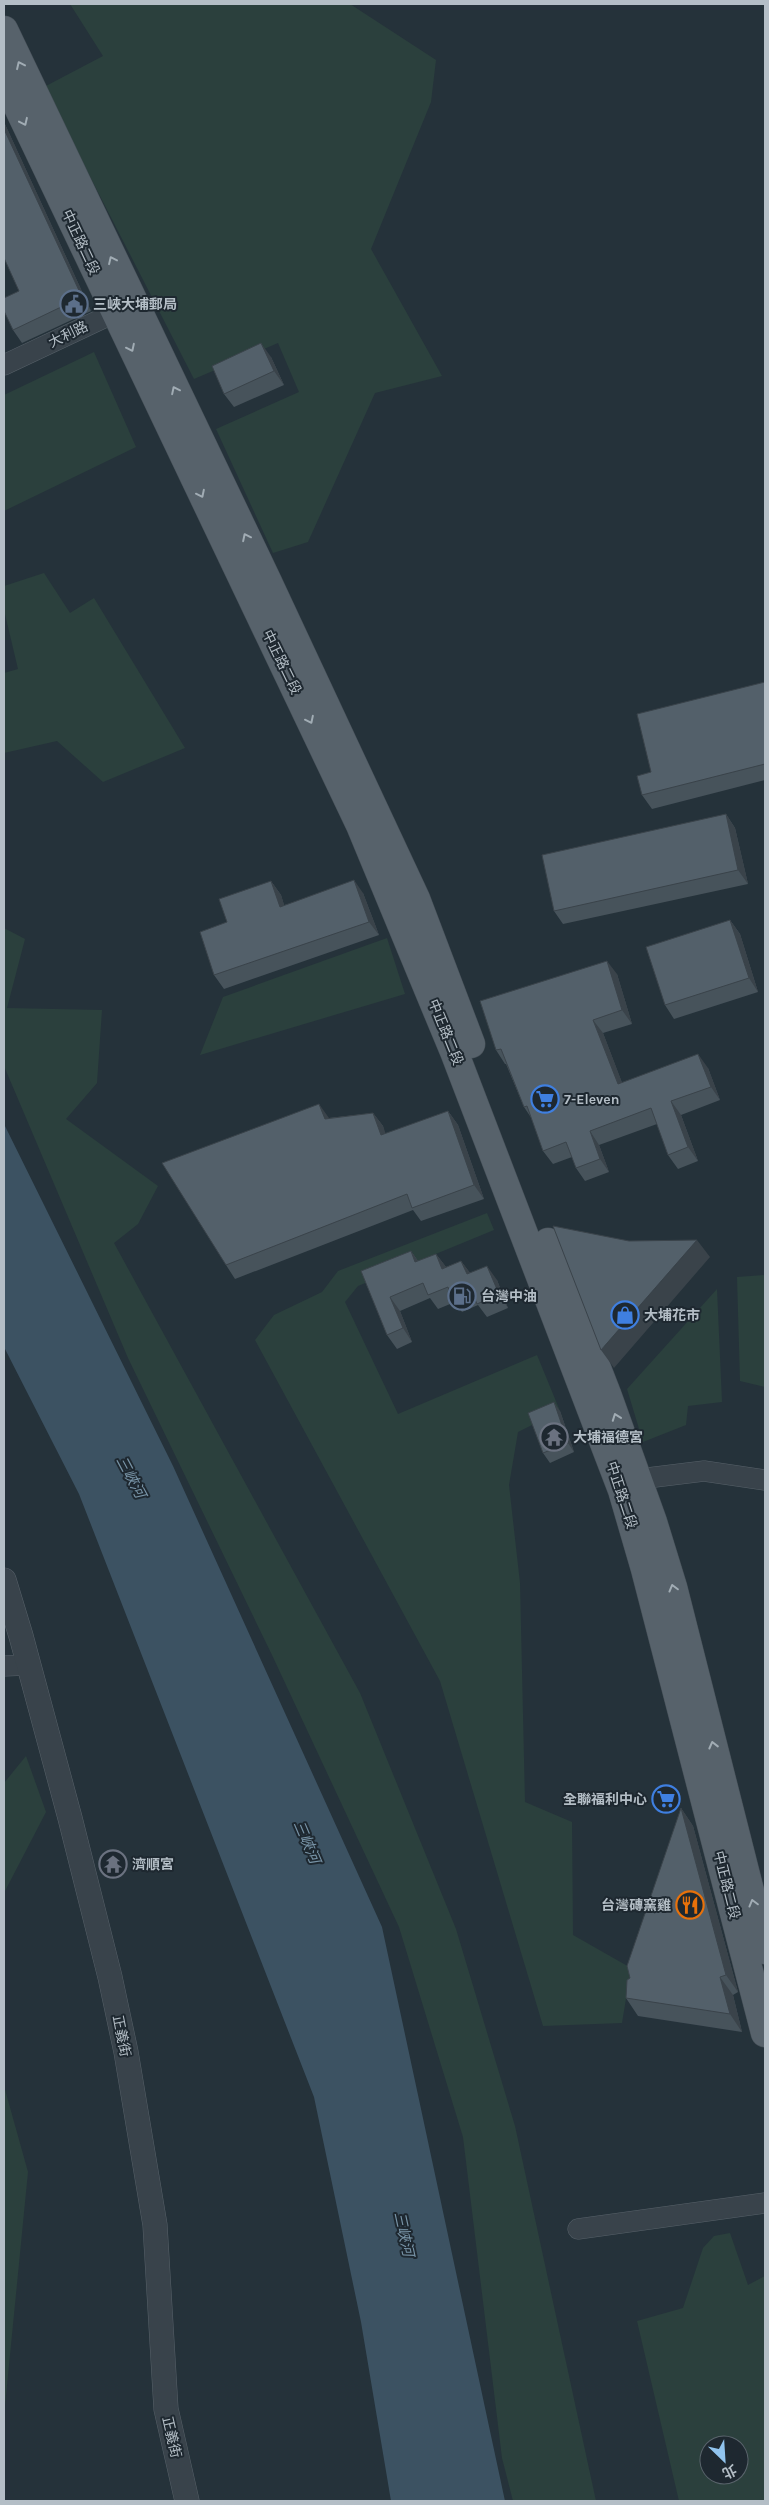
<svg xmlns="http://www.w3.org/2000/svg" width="769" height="2505" viewBox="0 0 769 2505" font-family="Karla,'Noto Sans TC',sans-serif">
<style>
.green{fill:#2b403d;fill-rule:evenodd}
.water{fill:#3c5262}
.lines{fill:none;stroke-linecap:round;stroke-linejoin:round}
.minor-casing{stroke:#576169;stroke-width:21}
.tertiary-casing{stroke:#576169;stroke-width:25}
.primary-casing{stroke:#454f57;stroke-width:29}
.minor{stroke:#39434b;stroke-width:20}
.tertiary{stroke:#39434b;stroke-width:24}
.primary{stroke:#57626b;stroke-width:28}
.wall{fill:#47535b}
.shaded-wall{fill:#3a434a}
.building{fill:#53606a;stroke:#3a434a}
.oneway{stroke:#a1acb4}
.labels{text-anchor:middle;stroke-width:4;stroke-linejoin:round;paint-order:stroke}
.street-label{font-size:14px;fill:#b4bec6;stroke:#1e2830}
.poi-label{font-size:14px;font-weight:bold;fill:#b4bec6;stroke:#1e2830;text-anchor:start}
.water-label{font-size:15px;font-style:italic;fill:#7894a7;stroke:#1e2830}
</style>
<rect width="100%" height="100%" fill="#25323a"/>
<path class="green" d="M70,4H350L436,60L431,102L371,249L442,376L375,393L308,542L273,553L216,429L299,392L278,343L194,379L44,87L103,56Z
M94,352L136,447L4,511V395Z
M44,573L70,613L94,598L185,748L103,782L57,741L4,753V673L18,669L4,610V586Z
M4,928L25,939L7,1008L102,1010L97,1083L66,1119L158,1186L138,1224L114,1243L360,1693L456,1929L515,2126L596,2501H513L502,2458L463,2137L399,1927L272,1655L128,1358L4,1066Z
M387,938L405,994L200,1055L223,997Z
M487,1213L494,1230L358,1286L345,1302L398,1414L537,1355L560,1411L518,1432L509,1485L520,1583L525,1802L572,1822L573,1935L631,1968L622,2023L543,2026L440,1681L255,1340L274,1315L322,1292L338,1271Z
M765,1275V1387L740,1381L737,1277Z
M717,1289L722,1402L688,1406L686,1425L643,1442L627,1389Z
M26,1756L46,1812L4,1893V1783Z
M4,2086L28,2172L4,2416Z
M730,2233L748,2285L765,2276V2501H679L637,2321L683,2308L703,2248L714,2236ZM709,2445H739V2475H709Z"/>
<path class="water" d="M4,1124L173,1466L382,1927L505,2501H391L361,2322L314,2097L79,1494L4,1347Z"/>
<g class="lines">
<g class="minor-casing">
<path id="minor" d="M4,365L127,307
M639,1479L704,1471L765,1480
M4,1666L29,1665
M578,2229L765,2203"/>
</g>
<g class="tertiary-casing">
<path id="tertiary" d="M4,1580L21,1636L70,1818L110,1977L126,2052L155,2225L166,2409L187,2501"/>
</g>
<g class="primary-casing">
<path id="primary" d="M4,30L267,580L416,899L471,1044
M4,78L360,825L455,1054L622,1490L645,1569L765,2033
M548,1242L607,1394L653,1522L673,1587L765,1950"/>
</g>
<use href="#minor" class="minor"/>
<use href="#tertiary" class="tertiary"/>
<use href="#primary" class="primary"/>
</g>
<path class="wall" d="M4,122L91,311L22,343L13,330L19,291Z
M271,357L284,385L234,407L224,394Z
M765,682V780L652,809L642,795Z
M726,814L735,828L748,884L563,924L554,911Z
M271,881L281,895L284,905L363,893L379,935L224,989L214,975Z
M730,920L740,934L758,992L674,1019L665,1005Z
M617,974L632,1024L603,1033L622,1083L708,1068L720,1100L681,1115L698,1161L678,1169L668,1155L657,1124L599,1145L609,1172L585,1181L576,1168L572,1157L553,1164L543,1151L532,1119L524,1107L506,1064H505L496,1050Z
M448,1111L458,1125L484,1199L421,1221L413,1210L235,1279L226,1265L329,1118L373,1113L383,1126L385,1134Z
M411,1251L418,1261L436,1254L446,1267L461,1261L470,1273L497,1280L508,1308L487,1317L478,1305L462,1312L455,1302L438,1309L430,1298L400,1311L412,1342L397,1349L387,1335L361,1271Z
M560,1411L574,1452L550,1463L543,1453Z
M681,1808L693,1826L738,1992L733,1995L742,2032L638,2016L626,1998L630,1978Z"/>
<path class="shaded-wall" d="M4,122L91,311L82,297L4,129Z
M261,343L271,357L284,385L274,371Z
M726,814L735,828L748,884L738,870Z
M354,880L363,893L379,935L369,922Z
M271,881L281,895L289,921L280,907Z
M730,920L740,934L758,992L749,978Z
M607,961L617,974L632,1024L622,1010Z
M593,1020L603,1033L628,1098L618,1084Z
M698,1054L708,1068L720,1100L711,1087Z
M671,1101L681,1115L698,1161L688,1147Z
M319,1104L329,1118L334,1133L325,1119Z
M448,1111L458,1125L484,1199L474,1185Z
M373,1113L383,1126L391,1149L381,1135Z
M590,1131L599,1145L609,1172L600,1159Z
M697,1240L710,1257L614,1368L601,1350Z
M411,1251L420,1264L415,1262Z
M436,1254L446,1267L442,1269Z
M461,1261L471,1274H467Z
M487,1266L497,1280L508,1308L499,1294Z
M390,1297L400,1311L412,1342L403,1328Z
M554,1402L560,1411L574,1452L568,1443Z
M681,1808L693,1826L738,1992L726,1975Z
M720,1977L733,1995L742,2032L730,2014Z"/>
<path class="building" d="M4,129L82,297L13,330L4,311V298L19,291L4,258Z
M261,343L274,371L224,394L212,366Z
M765,682V764L642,795L637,776L651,772L637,714Z
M726,814L738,870L554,911L542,855Z
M354,880L369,922L214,975L200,932L227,922L219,899L271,881L280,907Z
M730,920L749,978L665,1005L646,947Z
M607,961L622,1010L593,1020L618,1084L698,1054L711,1087L671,1101L688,1147L668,1155L651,1108L590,1131L600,1159L576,1168L566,1142L543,1151L527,1106L524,1107L501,1049L496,1050L480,1001Z
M319,1104L325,1119L373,1113L381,1135L448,1111L474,1185L412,1208L407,1194L226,1265L162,1163Z
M553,1226L629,1241L697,1240L601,1350Z
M411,1251L415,1262L436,1254L442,1269L461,1261L467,1274L487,1266L499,1294L477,1304L471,1290L452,1298L448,1287L428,1295L423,1283L390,1297L403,1328L387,1335L361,1271Z
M554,1402L568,1443L543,1453L528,1413Z
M681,1808L726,1975L720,1977L730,2014L626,1998L627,1980L630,1978L627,1966Z"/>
<defs><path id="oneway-chevron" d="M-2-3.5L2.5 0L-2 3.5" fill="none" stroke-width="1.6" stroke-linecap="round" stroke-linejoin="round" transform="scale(1.25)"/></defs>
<g class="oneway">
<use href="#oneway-chevron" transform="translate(20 65) rotate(-115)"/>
<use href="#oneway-chevron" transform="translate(24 122) rotate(65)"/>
<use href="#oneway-chevron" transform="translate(112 260) rotate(-115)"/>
<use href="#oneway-chevron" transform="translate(131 348) rotate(64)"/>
<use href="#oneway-chevron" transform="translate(175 390) rotate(-116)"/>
<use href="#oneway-chevron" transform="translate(201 494) rotate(64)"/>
<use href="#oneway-chevron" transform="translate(246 537) rotate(-116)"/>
<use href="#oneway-chevron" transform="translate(310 720) rotate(64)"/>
<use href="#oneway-chevron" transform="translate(616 1417) rotate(-110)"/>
<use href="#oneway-chevron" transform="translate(673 1588) rotate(-105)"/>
<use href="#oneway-chevron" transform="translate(713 1745) rotate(-104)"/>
<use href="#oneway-chevron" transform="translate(753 1903) rotate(-105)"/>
</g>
<defs>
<g id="civic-ring" transform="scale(1.4375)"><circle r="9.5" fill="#1e2830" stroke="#5c6f8a" stroke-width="1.5"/><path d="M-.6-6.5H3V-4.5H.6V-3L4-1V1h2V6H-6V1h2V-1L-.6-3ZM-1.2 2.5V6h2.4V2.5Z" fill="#5c6f8a"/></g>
<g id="supermarket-ring" transform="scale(1.4375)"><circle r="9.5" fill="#1e2830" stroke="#3f7fe0" stroke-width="1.5"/><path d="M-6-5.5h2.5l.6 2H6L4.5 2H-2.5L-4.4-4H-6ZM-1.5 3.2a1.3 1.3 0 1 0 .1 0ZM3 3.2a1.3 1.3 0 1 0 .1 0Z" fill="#3f7fe0"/></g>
<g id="fuel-ring" transform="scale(1.4375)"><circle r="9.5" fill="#1e2830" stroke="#5c6f8a" stroke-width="1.5"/><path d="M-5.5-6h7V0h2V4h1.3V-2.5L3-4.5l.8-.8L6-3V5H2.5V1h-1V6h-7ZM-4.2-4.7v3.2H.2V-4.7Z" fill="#5c6f8a"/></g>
<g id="shop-ring" transform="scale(1.4375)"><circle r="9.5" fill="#1e2830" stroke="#3f7fe0" stroke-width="1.5"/><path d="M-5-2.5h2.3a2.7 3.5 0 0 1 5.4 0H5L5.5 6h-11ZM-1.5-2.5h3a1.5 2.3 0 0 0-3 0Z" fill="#3f7fe0"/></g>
<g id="temple-ring" transform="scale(1.4375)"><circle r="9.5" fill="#1e2830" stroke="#6b7280" stroke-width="1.5"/><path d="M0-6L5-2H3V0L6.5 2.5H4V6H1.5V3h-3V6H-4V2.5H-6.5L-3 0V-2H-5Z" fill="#6b7280"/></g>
<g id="restaurant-ring" transform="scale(1.4375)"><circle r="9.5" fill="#1e2830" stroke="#e8710a" stroke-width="1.5"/><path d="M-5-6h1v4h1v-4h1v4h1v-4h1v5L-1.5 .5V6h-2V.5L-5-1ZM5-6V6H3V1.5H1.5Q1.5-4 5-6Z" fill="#e8710a"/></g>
</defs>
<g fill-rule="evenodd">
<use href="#civic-ring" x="74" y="304"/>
<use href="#supermarket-ring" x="545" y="1099"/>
<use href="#fuel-ring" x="462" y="1296"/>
<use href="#shop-ring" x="625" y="1315"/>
<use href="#temple-ring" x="554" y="1437"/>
<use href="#supermarket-ring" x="666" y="1799"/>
<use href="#temple-ring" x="113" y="1864"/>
<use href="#restaurant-ring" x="690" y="1905"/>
</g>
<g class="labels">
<g class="street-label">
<text transform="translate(81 242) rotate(65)" y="5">中正路二段</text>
<text transform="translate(68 334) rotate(-26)" y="5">大利路</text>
<text transform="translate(282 662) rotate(64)" y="5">中正路二段</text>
<text transform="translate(446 1032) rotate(68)" y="5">中正路二段</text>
<text transform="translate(622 1495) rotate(72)" y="5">中正路二段</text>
<text transform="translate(727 1885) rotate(76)" y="5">中正路二段</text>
<text transform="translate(122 2036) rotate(79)" y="5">正義街</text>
<text transform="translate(172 2437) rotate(77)" y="5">正義街</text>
</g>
<g class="poi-label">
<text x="93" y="309">三峽大埔郵局</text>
<text x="564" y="1104">7-Eleven</text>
<text x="481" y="1301">台灣中油</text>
<text x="644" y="1320">大埔花市</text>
<text x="573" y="1442">大埔福德宮</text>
<text x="647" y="1804" text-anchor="end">全聯福利中心</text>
<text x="132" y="1869">濟順宮</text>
<text x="671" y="1910" text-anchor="end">台灣磚窯雞</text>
</g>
<g class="water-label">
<text transform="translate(131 1477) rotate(62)" y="5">三峽河</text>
<text transform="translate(307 1842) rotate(67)" y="5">三峽河</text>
<text transform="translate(404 2234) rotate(78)" y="5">三峽河</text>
</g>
</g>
<rect width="769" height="2505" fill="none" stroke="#b4bec6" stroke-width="10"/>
<g transform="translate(724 2460) rotate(155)"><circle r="24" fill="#1e2830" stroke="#5a646c"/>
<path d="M0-4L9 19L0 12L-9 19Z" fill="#91c4ee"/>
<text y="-8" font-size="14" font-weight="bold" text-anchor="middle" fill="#b4bec6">北</text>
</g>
</svg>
